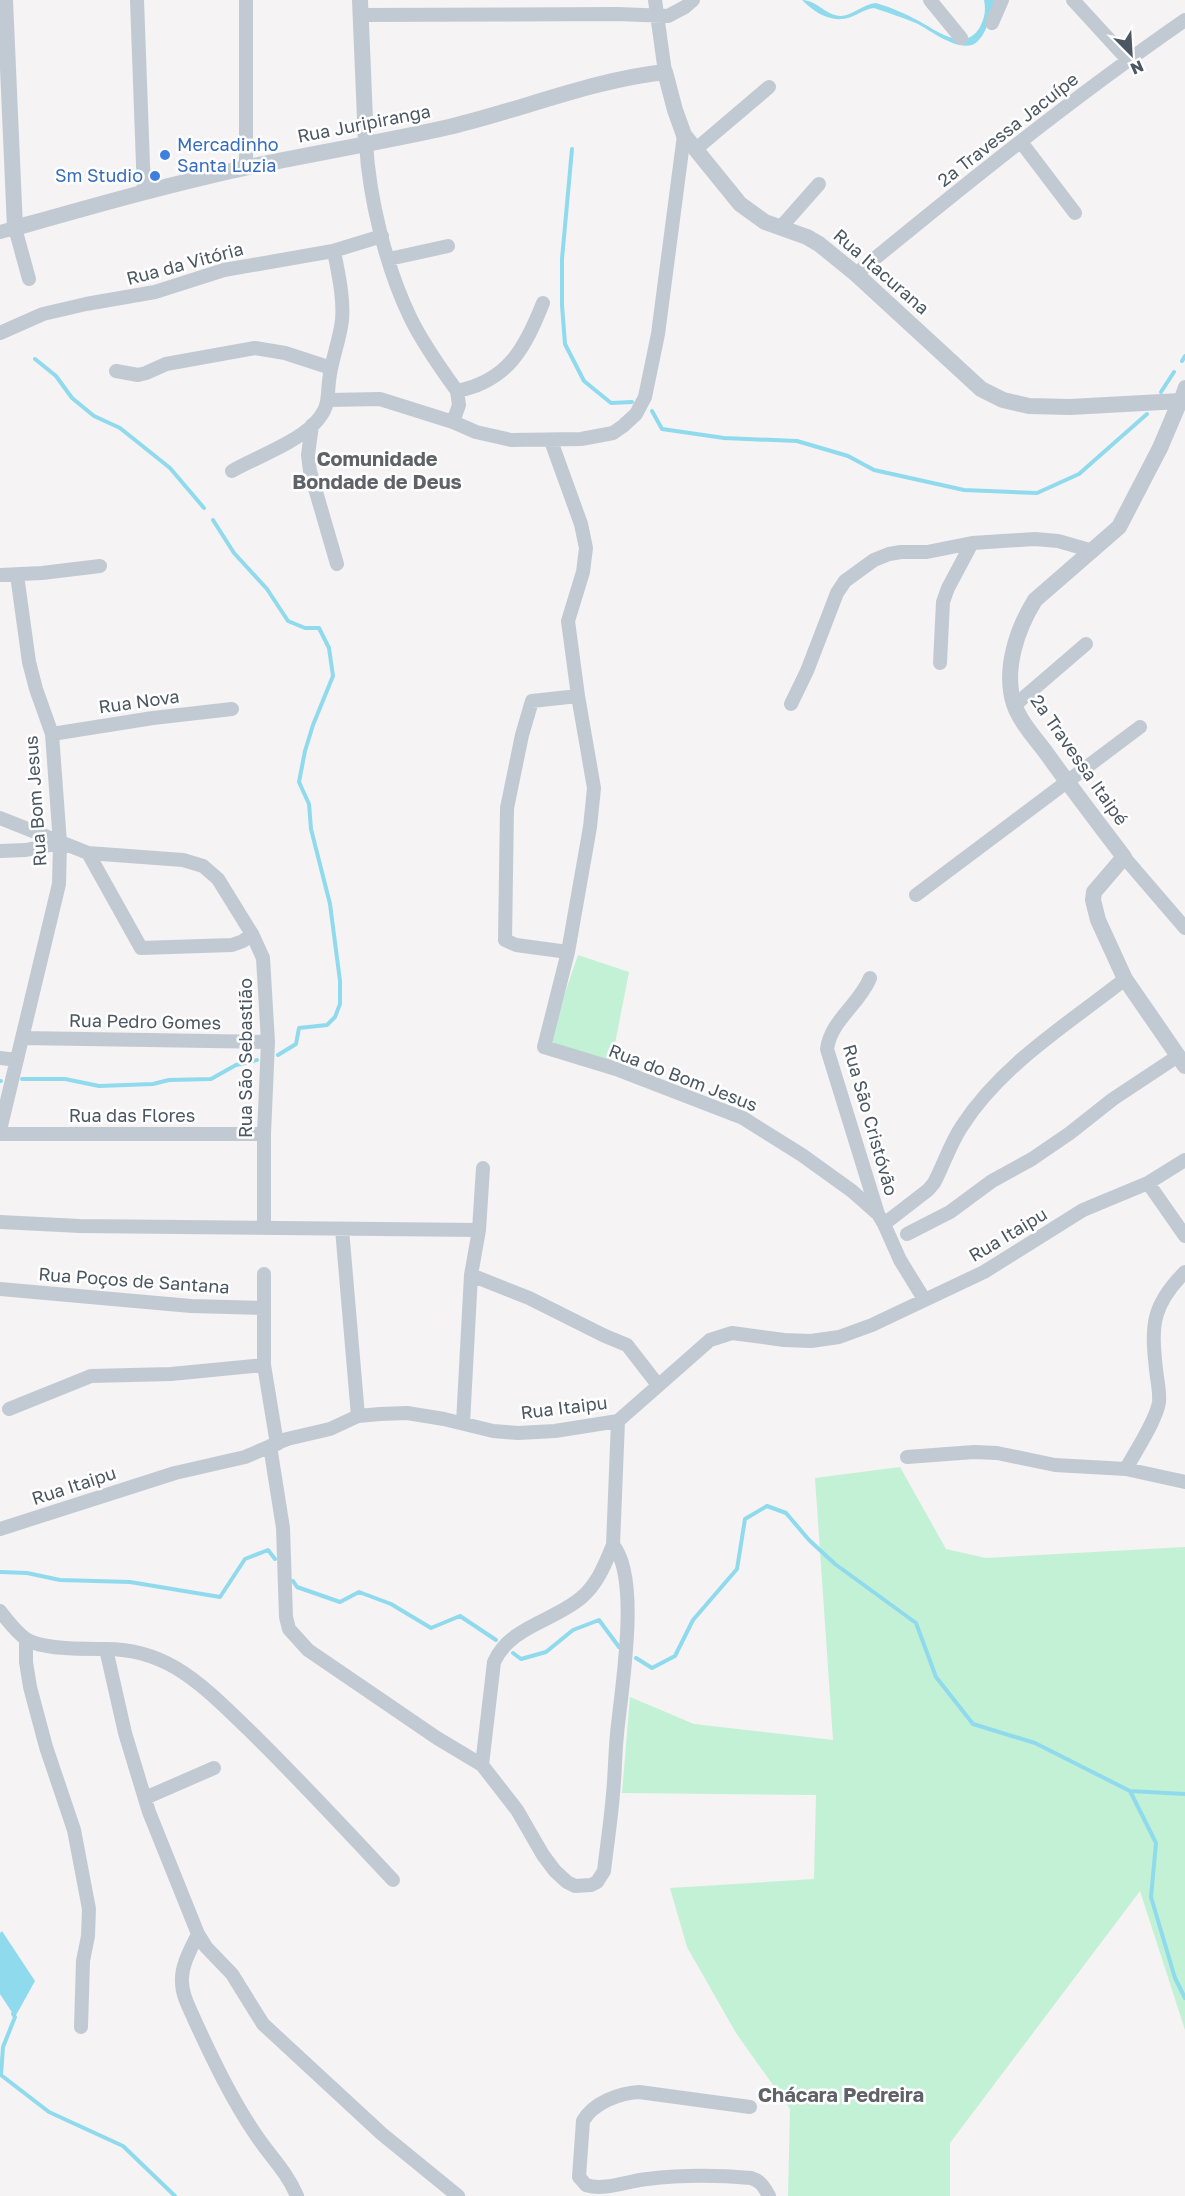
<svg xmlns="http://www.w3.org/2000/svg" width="1185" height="2196" viewBox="0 0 1185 2196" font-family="'Golos Text',sans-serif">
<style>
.green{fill:#c3f1d5}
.water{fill:#90daee}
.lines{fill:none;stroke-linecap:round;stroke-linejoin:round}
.stream{stroke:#90daee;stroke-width:4}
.minor{stroke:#c1cad2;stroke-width:14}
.tertiary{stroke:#c1cad2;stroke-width:16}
.shop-dot{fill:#3f7fe0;stroke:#fff;stroke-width:2}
.labels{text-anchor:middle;stroke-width:5;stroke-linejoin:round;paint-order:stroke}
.street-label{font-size:18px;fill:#4a5661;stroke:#fff}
.shop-label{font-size:18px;fill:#366cbe;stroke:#fff;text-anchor:start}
.neighbourhood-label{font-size:20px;font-weight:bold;fill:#5f6368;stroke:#fff}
</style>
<rect width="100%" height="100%" fill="#f5f3f3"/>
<path class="green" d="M578,955L629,972L611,1064L547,1045Z
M900,1467L946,1549L986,1558L1185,1547V2030L1140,1891L950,2143V2196H788L790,2109L736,2033L687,1947L670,1888L814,1879L816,1795L622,1793L630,1697L694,1724L833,1740L815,1478Z"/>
<path class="water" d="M802,0C817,0 826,16 841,16C853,15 864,4 876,3C890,7 906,14 919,21C937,31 965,53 980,27C985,17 986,10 984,0H995C989,14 989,31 977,42C962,55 931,31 918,24C907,19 886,12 874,8C865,9 859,14 851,17C832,24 815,13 802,0Z
M2,1931L35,1981L15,2017L0,1994V1933Z"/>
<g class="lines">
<path class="stream" d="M572,149L562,259V305L565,344L584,381L611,403L632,402
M35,359L56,376L72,398L94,416L120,428L170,468L204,508
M1182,361L1185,356
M1161,392L1174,372
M652,411L662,429L724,438L797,441L848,456L874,470L964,490L1037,493L1079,474L1147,414
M213,520L234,553L267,589L288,621L305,628H319L329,648L333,676L313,725L305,751L299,782L309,804L311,829L330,904L340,981V1004L335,1017L327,1025L299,1028L296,1044L278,1055
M22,1079H65L99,1086L153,1084L169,1080L211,1079L236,1065L257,1060
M0,1081H1
M0,1572L27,1573L60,1580L130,1582L220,1597L245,1559L268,1550L275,1559
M293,1581L297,1587L340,1602L359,1592L391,1604L431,1628L460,1616L496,1640
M513,1653L521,1659L546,1652L573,1630L599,1620L619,1647
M636,1658L652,1668L675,1656L693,1620L737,1569L745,1519L767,1506L786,1513L809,1540L835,1564L916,1623L936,1677L973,1724L1035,1743L1130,1791L1185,1794
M1130,1791L1156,1843L1151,1897L1175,1978L1185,1998
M13,2014L15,2017L3,2047L1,2075L49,2112L123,2146L175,2196"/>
<path class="minor" d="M137,0L144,192
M655,0L665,72
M930,0L961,38
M1073,0L1128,60
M361,15L618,14L668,16L685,7L693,0
M992,23L1002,0
M1021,142L1075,213
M366,143C369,198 386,267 410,317C421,340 441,369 457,391L459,405L453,422
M696,149L769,87
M246,168V0
M781,227L819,184
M0,232L15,228L29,279
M389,259L448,246
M856,274C963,186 1071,99 1185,20
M0,333L43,314L86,304L155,292L224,270L333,251L382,236
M116,371L138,375L146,373L166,364L255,348L285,353L331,368
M457,391C508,381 525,348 543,303
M329,400L380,399L453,422L476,432L511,440L581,439L613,433L623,426L636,414L645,397L658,334L684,135
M1180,401L1185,387
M312,425L308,455L310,471L337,564
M551,441L581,524L586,548L583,572L568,621L578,696L594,788L590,827L568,952L544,1047L616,1069L743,1118L802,1155L852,1191L878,1214L884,1224
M232,471C257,457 293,444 313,425C332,406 326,397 330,374C333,356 340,338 342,320C344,297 338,273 334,251
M0,575L42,573L100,566
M940,663L943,602L948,588L972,543
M791,704L807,671L837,593L845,581L874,560L889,554L901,552H927L972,543L1035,539L1058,541L1093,551
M1015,705L1086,644
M52,734L153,718L232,709
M0,818L88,853L183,860L203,866L218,879L252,934L263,958L268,1042L264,1134V1227
M0,851L26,850L60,843
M88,853L141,948L232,945L243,941L252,934
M1124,857L1185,928
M916,895L1140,727
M568,952L516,945L505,940L507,808L522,735L532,701L578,696
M870,978C859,1005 831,1020 827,1049L878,1214
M22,1038L268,1042
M0,1058L17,1060
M0,1130L59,884L60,843L52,734L36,689L29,662L17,575
M0,1134H264
M1148,1183L1185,1236
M0,1222L80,1226L479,1230
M342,1229L358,1416
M907,1234L950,1212L992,1181L1032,1159L1070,1133L1113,1099L1178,1056
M264,1274V1365L277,1444
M471,1275L529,1298L605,1336L627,1345L658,1385
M0,1289L191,1306L264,1308
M924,1299L900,1260L884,1224L928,1190L934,1183C944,1164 950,1144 962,1126C1002,1064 1068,1024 1125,979
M9,1409L91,1376L171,1374L264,1365
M463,1423L471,1275L479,1230L483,1168
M270,1446L283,1528L286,1617L289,1629L308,1650L437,1738L482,1765L517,1810L543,1855L555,1871L567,1882L575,1886L591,1885L597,1882L604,1871C607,1845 611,1819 613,1794C615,1774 615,1754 617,1734C621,1691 641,1578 613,1545L618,1421
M907,1457L974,1452L997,1453L1055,1465L1126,1469L1185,1482
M1126,1469C1135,1452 1157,1419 1159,1402C1160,1391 1157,1380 1156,1369C1151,1325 1152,1305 1185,1272
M0,1529L175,1473L245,1457L287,1439L330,1429L358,1416L380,1414L407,1413L444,1419L493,1431L518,1433L555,1431L618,1421L710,1340L732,1333L784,1340L811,1341L839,1337L872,1325L984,1272L1083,1210L1148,1183L1185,1160
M0,1611C7,1620 16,1632 26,1639C42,1650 86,1649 106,1649L125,1733L149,1812L198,1934L206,1947L232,1974L263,2024L382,2134L458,2196
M26,1639V1662L30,1687L46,1747L74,1830L89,1909L88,1936L83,1961L81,2027
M106,1649C132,1649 154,1655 176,1668C203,1684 227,1709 250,1731C299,1779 346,1830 393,1880
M482,1765L494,1662C510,1626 555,1621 582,1597C598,1583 605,1564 613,1545
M145,1798L214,1768
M198,1934C191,1949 181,1965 182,1982C182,1996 190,2009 195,2021C213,2060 232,2100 256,2135C270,2156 287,2172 297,2196
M750,2107L639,2092C619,2093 593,2103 583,2121L579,2177L586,2185C605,2191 627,2181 647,2179C681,2175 716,2175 751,2178C761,2181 764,2187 769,2196"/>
<path class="tertiary" d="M5,0L15,228C93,206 170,184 249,167C315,153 383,142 449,127C521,110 592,80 665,72L675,110L684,135L740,204L765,222L807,237L819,244L856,274L981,389L1003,400L1029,406L1070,407L1180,401L1160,448L1119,527L1035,600C1017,629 1003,670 1014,704C1020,722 1036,739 1047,754C1072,789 1098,823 1124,857L1094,892L1093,900L1098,920L1125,979L1185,1066
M360,0L366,143"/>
</g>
<g class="shop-dot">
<circle cx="165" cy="155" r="6"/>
<circle cx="155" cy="176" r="6"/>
</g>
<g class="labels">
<g class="street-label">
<text transform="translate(364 124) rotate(-11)" y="6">Rua Juripiranga</text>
<text transform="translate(1008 130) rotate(-38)" y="6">2ª Travessa Jacuípe</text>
<text transform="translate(185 264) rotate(-15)" y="6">Rua da Vitória</text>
<text transform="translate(881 272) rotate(41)" y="6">Rua Itacurana</text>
<text transform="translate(139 702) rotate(-8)" y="6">Rua Nova</text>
<text transform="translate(1079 760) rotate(55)" y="6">2ª Travessa Itaipé</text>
<text transform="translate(36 801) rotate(-94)" y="6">Rua Bom Jesus</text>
<text transform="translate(145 1022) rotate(1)" y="6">Rua Pedro Gomes</text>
<text transform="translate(246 1058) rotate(-90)" y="6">Rua São Sebastião</text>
<text transform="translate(683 1078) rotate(21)" y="6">Rua do Bom Jesus</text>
<text x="132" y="1122">Rua das Flores</text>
<text transform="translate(870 1120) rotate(74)" y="6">Rua São Cristóvão</text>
<text transform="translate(1008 1235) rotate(-31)" y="6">Rua Itaipu</text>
<text transform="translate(134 1281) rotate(4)" y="6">Rua Poços de Santana</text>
<text transform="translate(564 1408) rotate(-7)" y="6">Rua Itaipu</text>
<text transform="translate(74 1486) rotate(-18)" y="6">Rua Itaipu</text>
</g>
<g class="shop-label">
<text x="177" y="151">Mercadinho<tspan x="177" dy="21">Santa Luzia</tspan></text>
<text x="143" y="182" text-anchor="end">Sm Studio</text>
</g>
<g class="neighbourhood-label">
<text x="377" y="466">Comunidade<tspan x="377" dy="23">Bondade de Deus</tspan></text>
<text x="841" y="2102">Chácara Pedreira</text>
</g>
</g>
<g transform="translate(1131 54) rotate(156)" stroke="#ffffff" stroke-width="4.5" paint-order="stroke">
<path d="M0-4.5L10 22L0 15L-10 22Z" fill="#4a5661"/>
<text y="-9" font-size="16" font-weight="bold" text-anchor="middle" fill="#4a5661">N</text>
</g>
</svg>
